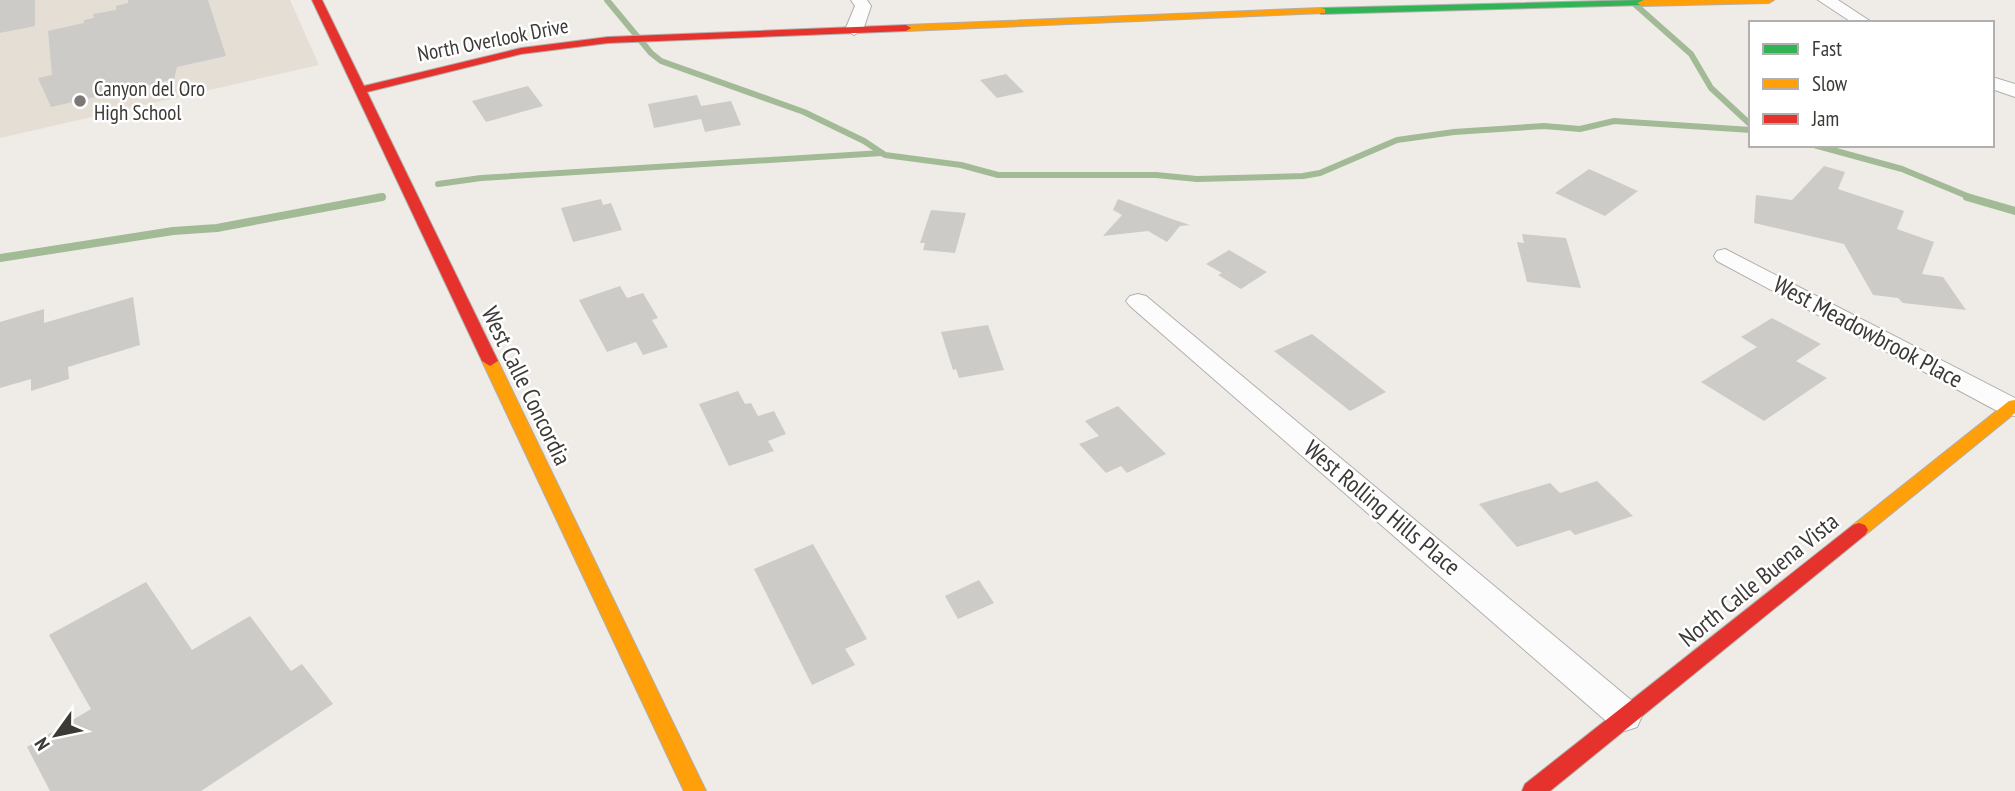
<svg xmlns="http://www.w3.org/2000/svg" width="2015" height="791" viewBox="0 0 2015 791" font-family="'PT Sans Narrow',sans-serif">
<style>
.built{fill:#e5ded5}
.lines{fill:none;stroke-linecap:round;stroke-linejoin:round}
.stream-far1{stroke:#a3ba96;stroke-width:6}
.stream{stroke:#a3ba96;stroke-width:8}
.building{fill:#cccbc8}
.street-casing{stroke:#b1afac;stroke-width:2}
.fast-casing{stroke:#b1afac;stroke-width:2}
.slow-casing{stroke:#b1afac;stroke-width:2}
.jam-casing{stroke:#b1afac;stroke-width:2}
.street{fill:#fdfcfc;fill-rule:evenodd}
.fast{fill:#30b455;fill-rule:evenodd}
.slow{fill:#ff9f0a;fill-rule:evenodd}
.jam{fill:#e5322d;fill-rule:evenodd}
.poi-dot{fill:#7b7875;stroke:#fff;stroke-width:2.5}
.labels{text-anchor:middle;stroke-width:5;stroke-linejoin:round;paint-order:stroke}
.far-street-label{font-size:21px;fill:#3c3a37;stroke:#fff}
.far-poi-label{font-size:21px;fill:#3c3a37;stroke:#fff;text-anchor:start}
.street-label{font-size:24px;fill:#3c3a37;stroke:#fff}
</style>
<rect width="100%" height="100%" fill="#efece8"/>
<path class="built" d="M0,0H290L319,65L0,138Z"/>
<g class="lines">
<path class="stream-far1" d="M607,0L651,53L661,61L804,112L864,141L885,155L961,165L998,175H1156L1197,179L1303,176L1320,173L1397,140L1454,132L1544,126L1580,129L1614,121L1751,130
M1630,0L1691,54L1711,88L1751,125
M1814,145L1902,169L1972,198
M438,184L481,178L882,153
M374,198L382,197"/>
<path class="stream" d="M1967,197L2015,211
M0,258L173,231L217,228L382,197"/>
</g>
<path class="building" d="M0,0H35V26L0,33Z
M128,0H208L226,56L177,67L174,79L51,107L38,78L52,75L48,31L84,23V20L94,18L93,14L116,10V6L128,3Z
M1006,74L1024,92L997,98L980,80Z
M528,86L543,106L486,122L472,101Z
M697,95L701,106L731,101L741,125L705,132L701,119L654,128L648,104Z
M1824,166L1845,172L1838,189L1904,211L1897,229L1934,242L1922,274L1943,277L1966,310L1903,303L1898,298L1873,295L1844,244L1754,223L1756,195L1792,200Z
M1589,169L1638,191L1605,216L1555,193Z
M601,199L603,205L611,203L622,230L573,242L561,208Z
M1118,199L1169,218L1190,225L1180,226L1167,242L1148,231L1103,236L1122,215L1113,210Z
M931,210L966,213L955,253L923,250L925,243H920Z
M1522,234L1566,238L1581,288L1527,282L1517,242L1524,243Z
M1229,250L1267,272L1241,289L1218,275L1222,273L1206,264Z
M620,286L627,298L643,293L658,318L652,320L668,347L643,355L636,342L607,352L579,300Z
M133,297L140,345L68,367L69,379L31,391V379L0,388V322L44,309V323Z
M1772,318L1821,344L1796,361L1827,378L1764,421L1701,382L1757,347L1741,337Z
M988,325L1004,370L959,378L956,369L953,370L941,332Z
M1312,334L1386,392L1350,411L1274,351Z
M738,391L745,404L751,403L758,416L774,411L786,434L768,441L774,451L729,466L699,404Z
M1118,406L1166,454L1127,473L1121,466L1106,473L1079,444L1099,436L1085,421Z
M1597,481L1633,516L1575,535L1570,530L1517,547L1479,504L1550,483L1560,493Z
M813,544L867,639L845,649L855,665L812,685L754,569Z
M979,580L994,603L958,619L945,596Z
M146,582L192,650L250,616L291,671L302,664L333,704L201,791H50L27,747L91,709L49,635Z"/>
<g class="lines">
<g class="street-casing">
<path id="street" d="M851,0H867L871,6L863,30L854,35L845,30L855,6Z
M1818,0H1838L1873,23H1853Z
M1992,77L2015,84V97L1992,89Z
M1725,249L2015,398V416L2003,414L1717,261L1714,256L1717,251Z
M1138,294L1146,296L1637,705L1642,716L1637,727L1625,731L1613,727L1130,306L1126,301L1130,296Z"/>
</g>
<g class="fast-casing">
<path id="fast" d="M1642,0L1645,1V5L1321,14L1316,11L1321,8Z"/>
</g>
<g class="slow-casing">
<path id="slow" d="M1644,0H1774L1769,3L1642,6L1637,3Z
M1321,8L1325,9V13L906,31L901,28L906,25Z
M490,356L498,361L706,791H684L482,361Z
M2015,400V413L1865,535L1859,537L1853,535L1850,530L1853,525L2009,401Z"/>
</g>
<g class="jam-casing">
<path id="jam" d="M312,0H322L364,86L521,48L608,37L906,25L911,28L906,31L608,43L521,54L367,92L498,361L490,366L482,361Z
M1859,523L1865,525L1868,530L1865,535L1550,791H1522L1525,784L1853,525Z"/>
</g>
<use href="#street" class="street"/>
<use href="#fast" class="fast"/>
<use href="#slow" class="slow"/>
<use href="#jam" class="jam"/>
</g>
<circle class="poi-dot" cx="80" cy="101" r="7"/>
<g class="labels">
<g class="far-street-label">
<text transform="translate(493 40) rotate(-11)" y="7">North Overlook Drive</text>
</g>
<g class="far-poi-label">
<text x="94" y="96">Canyon del Oro<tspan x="94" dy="24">High School</tspan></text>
</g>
<g class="street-label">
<text transform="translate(1868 332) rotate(28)" y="8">West Meadowbrook Place</text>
<text transform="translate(526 386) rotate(64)" y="8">West Calle Concordia</text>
<text transform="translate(1382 508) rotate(40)" y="8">West Rolling Hills Place</text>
<text transform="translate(1759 580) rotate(-39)" y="8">North Calle Buena Vista</text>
</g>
</g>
<rect x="1749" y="21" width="245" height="126" fill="#ffffff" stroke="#b1b0af" stroke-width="2"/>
<rect x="1763" y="44" width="35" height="10" fill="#30b455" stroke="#b1b0af" stroke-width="2"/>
<text x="1812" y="56" font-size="21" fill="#3c3a37">Fast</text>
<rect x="1763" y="79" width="35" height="10" fill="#ff9f0a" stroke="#b1b0af" stroke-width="2"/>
<text x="1812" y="91" font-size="21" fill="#3c3a37">Slow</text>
<rect x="1763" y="114" width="35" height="10" fill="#e5322d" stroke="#b1b0af" stroke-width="2"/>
<text x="1812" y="126" font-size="21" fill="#3c3a37">Jam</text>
<g transform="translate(56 735) rotate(237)" stroke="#ffffff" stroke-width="5" paint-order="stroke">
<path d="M0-5L12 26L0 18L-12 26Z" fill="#3c3a37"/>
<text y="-10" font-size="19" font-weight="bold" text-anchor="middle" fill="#3c3a37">N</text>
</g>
</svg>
